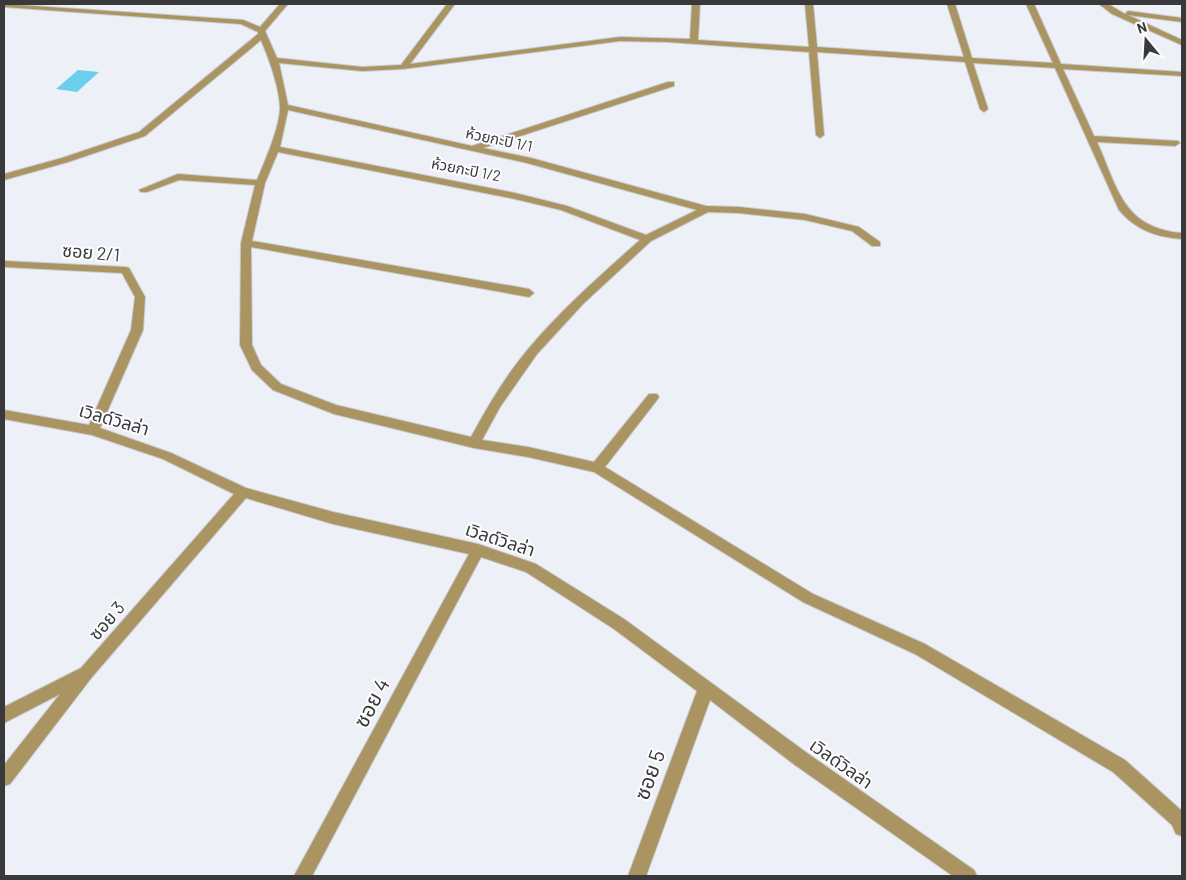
<svg xmlns="http://www.w3.org/2000/svg" width="1186" height="880" viewBox="0 0 1186 880" font-family="Barlow,'Noto Sans Thai',sans-serif">
<style>
.water{fill:#6cceed}
.lines{fill:none;stroke-linecap:round;stroke-linejoin:round}
.minor-casing{stroke:#c9cbd1;stroke-width:2}
.minor{fill:#aa9562;fill-rule:evenodd}
.labels{text-anchor:middle;stroke-width:4;stroke-linejoin:round;paint-order:stroke}
.far-street-label{font-size:15px;fill:#39393c;stroke:#fdfdfe}
.street-label{font-size:18px;fill:#39393c;stroke:#fdfdfe}
.near-street-label{font-size:21px;fill:#39393c;stroke:#fdfdfe}
</style>
<rect width="100%" height="100%" fill="#edf0f6"/>
<path class="water" d="M78,70L99,72L77,92L56,89Z"/>
<g class="lines">
<g class="minor-casing">
<path id="minor" d="M4,4L243,20L260,27L280,4H288L265,31L277,58L362,67L401,65L447,4H455L410,64L620,37L690,39L692,4H700L698,40L809,47L805,4H813L817,47L964,57L947,4H955L972,58L1053,63L1026,4H1034L1061,64L1182,72V76L1063,69L1094,136L1178,141L1180,143L1175,146L1097,142C1118,189 1123,228 1182,233V239C1156,237 1136,230 1119,210L1055,68L973,63L988,109L984,112L980,109L965,62L817,52L824,135L820,138L816,135L809,52L668,42L620,41L403,69L362,71L279,63L288,105L472,146L668,82H674V86L483,148L531,158L706,206L739,207L805,214L859,227L880,242V246H872L852,231L805,220L739,213L708,212L651,241L583,304L537,354L500,407L482,440L528,447L594,462L649,394H657L659,397L657,400L605,467L813,594L925,644L1125,760L1182,811V836L1176,834L1172,825L1113,772L915,654L803,602L594,472L528,457L474,448L334,414L273,390L252,370L240,345L241,243L255,185L179,180L147,192H141L139,190L178,174L257,180C265,161 280,127 280,107C279,86 269,59 261,40L145,136L68,162L4,180V174L62,158L139,132L258,34V32L241,24L4,7ZM288,110L527,163L697,210L646,235L567,206L515,193L280,147ZM278,152L515,199L561,210L640,240C602,274 563,308 530,347C506,375 488,406 471,437L336,405L281,384L261,365L252,345L251,247L529,297L534,293L529,289L252,241L265,183Z
M1099,4H1108L1125,14L1128,11L1182,18V22L1128,15L1182,40V45L1112,14Z
M4,261L125,267L129,268L145,297L143,330L100,428L171,453L246,488L333,512L478,544L536,564L624,619L807,753L974,870L977,876H953L795,765L710,700L646,876H628L697,691L614,629L526,572L481,557L312,876H294L469,554L333,524L246,498L92,677L10,784L4,786V765L60,694L4,723V707L81,668L234,494L163,459L92,435L4,419V410L89,425L131,330L135,297L122,273L4,267Z"/>
</g>
<use href="#minor" class="minor"/>
</g>
<g class="labels">
<g class="far-street-label">
<text transform="translate(499 140) rotate(12)" y="5">ห้วยกะปิ 1/1</text>
<text transform="translate(466 170) rotate(11)" y="5">ห้วยกะปิ 1/2</text>
</g>
<g class="street-label">
<text transform="translate(91 253) rotate(5)" y="6">ซอย 2/1</text>
<text transform="translate(114 420) rotate(16)" y="6">เวิลด์วิลล่า</text>
<text transform="translate(500 540) rotate(18)" y="6">เวิลด์วิลล่า</text>
<text transform="translate(107 621) rotate(-49)" y="6">ซอย 3</text>
<text transform="translate(841 764) rotate(35)" y="6">เวิลด์วิลล่า</text>
</g>
<g class="near-street-label">
<text transform="translate(372 703) rotate(-62)" y="7">ซอย 4</text>
<text transform="translate(650 775) rotate(-70)" y="7">ซอย 5</text>
</g>
</g>
<rect width="1186" height="880" fill="none" stroke="#39393c" stroke-width="10"/>
<g transform="translate(1146 40) rotate(342)" stroke="#fdfdfe" stroke-width="4" paint-order="stroke">
<path d="M0-4L9 19L0 12L-9 19Z" fill="#39393c"/>
<text y="-8" font-size="14" font-weight="bold" text-anchor="middle" fill="#39393c">N</text>
</g>
</svg>
